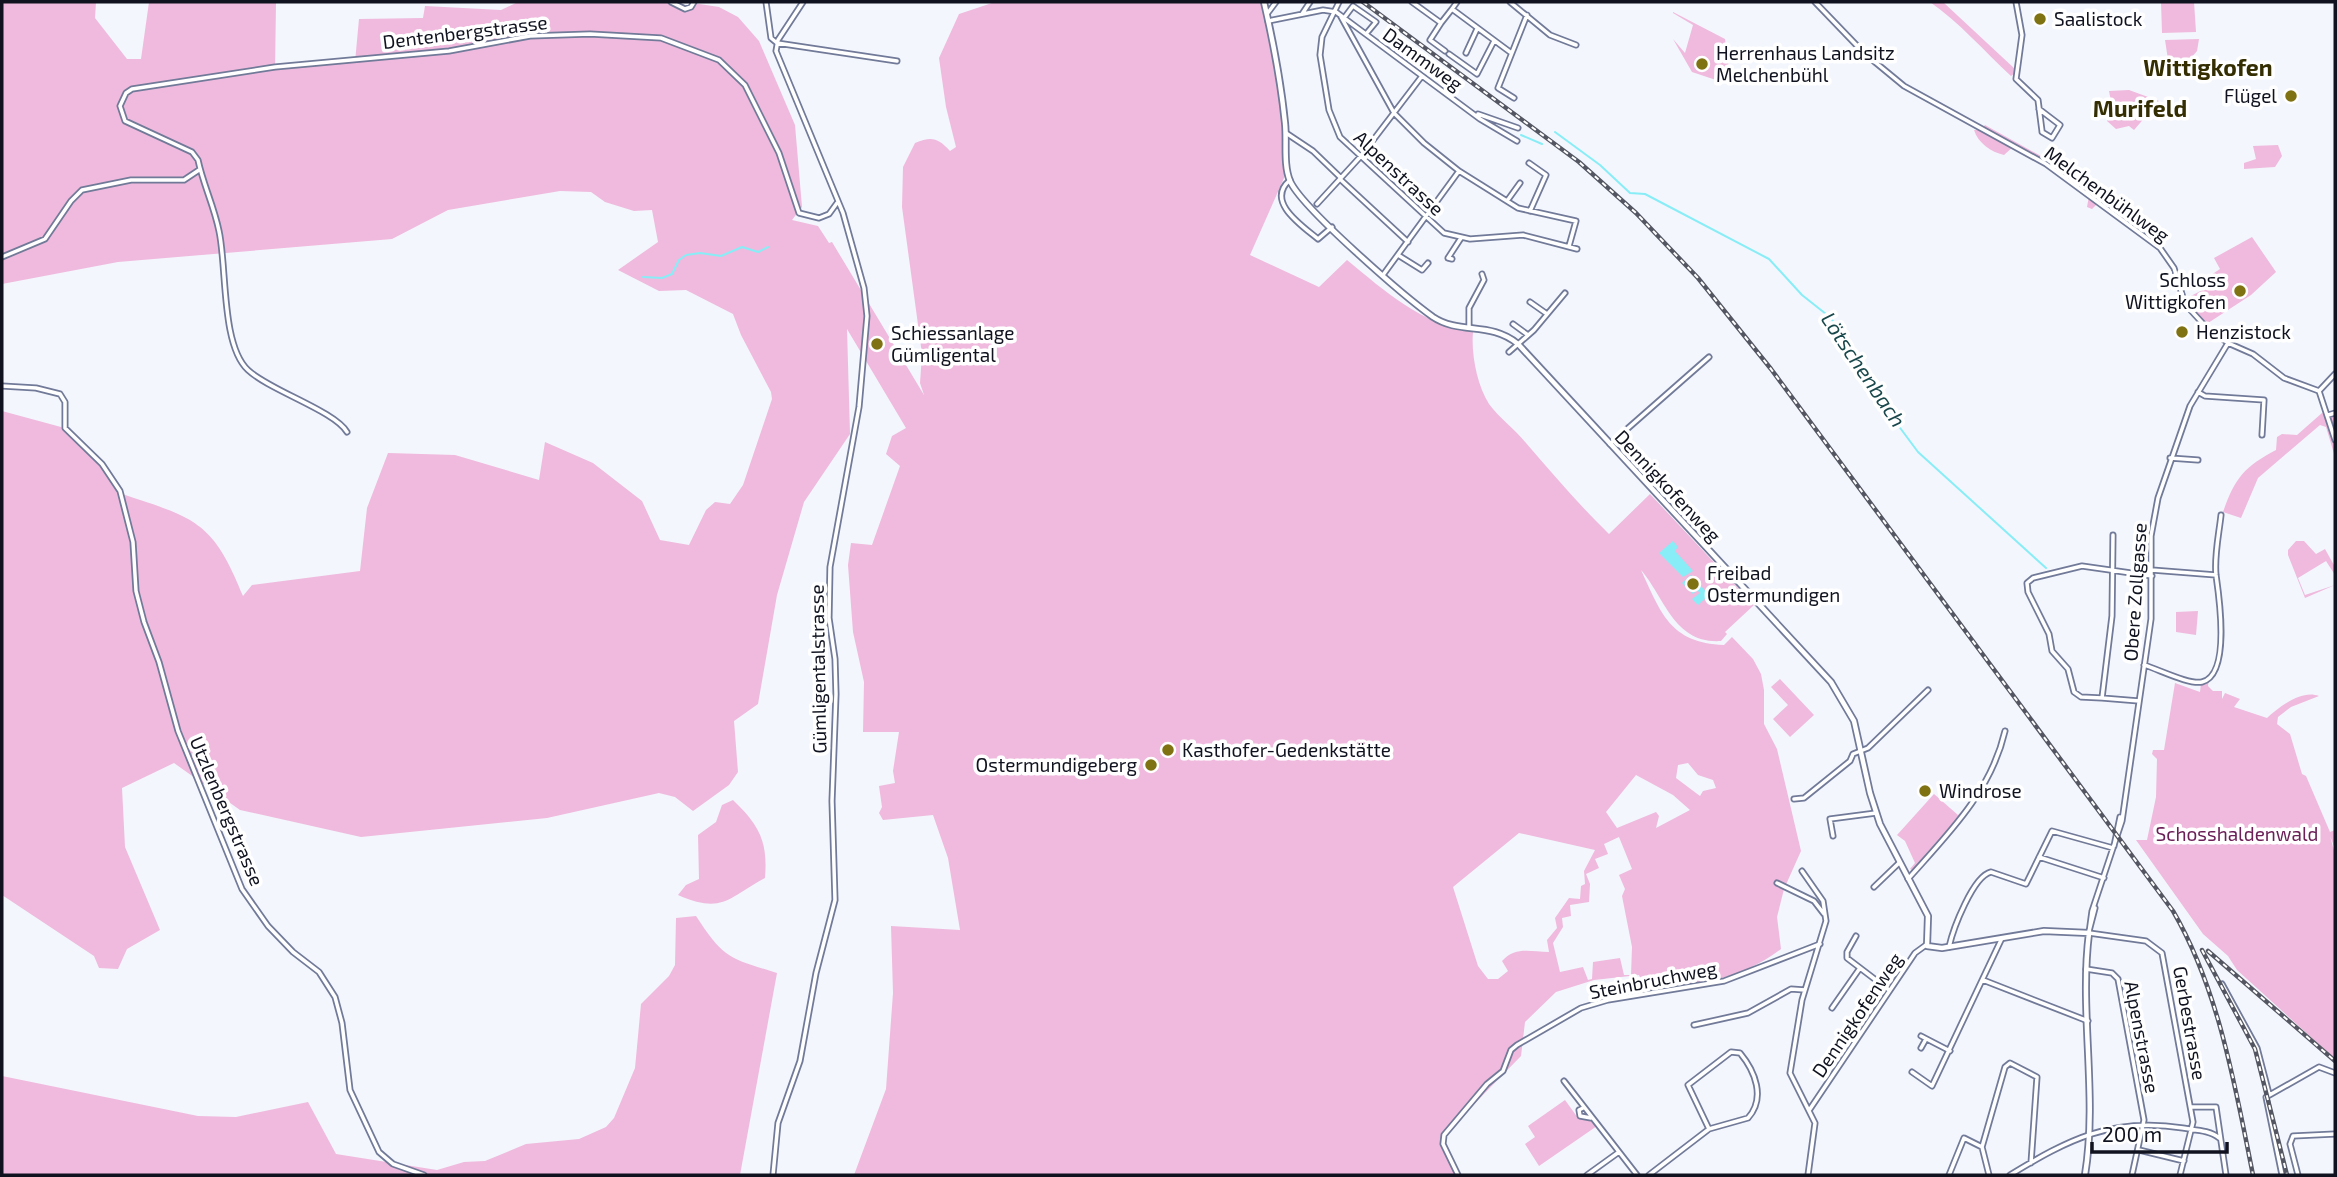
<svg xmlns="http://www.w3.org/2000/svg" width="2337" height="1177" viewBox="0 0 2337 1177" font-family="'Exo 2',sans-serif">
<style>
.green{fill:#efbadd;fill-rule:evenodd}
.water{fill:#88edf6}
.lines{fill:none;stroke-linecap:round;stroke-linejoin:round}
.stream{stroke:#88edf6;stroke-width:2}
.minor-casing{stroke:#717a98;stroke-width:7}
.tertiary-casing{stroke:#717a98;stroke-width:8}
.minor{stroke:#fff;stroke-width:3.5}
.tertiary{stroke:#fff;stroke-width:4.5}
.rail-casing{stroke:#545762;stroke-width:4.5}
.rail{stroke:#fff;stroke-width:2;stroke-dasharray:5;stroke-linecap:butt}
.poi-dot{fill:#7f7213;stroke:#fff;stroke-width:2.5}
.labels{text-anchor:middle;stroke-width:7;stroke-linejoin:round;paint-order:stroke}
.poi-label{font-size:19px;fill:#10131f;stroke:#fff;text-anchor:start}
.street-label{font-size:19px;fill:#10131f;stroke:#fff}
.park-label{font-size:19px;fill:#6b2058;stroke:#fff}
.water-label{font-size:21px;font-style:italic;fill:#19484c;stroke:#fff}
.quarter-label{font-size:23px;font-weight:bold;fill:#342e02;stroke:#fff}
</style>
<rect width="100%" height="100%" fill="#f3f6fd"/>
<path class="green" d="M2,2H96L95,18L127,59H141L149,2H276L275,70L355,62L359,19L423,18L425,6L501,10L518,2H671L685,9L693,3L719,7L738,17L759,41L795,125L802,207L792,220L818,226L829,243L832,242L924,395L920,383L922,354L902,207L903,167L915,143C932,136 938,138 950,151L956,147L946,107L939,58L959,14L995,2H1263L1285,121L1288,169L1250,255L1319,287L1347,260C1386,292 1421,324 1473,332C1471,354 1477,385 1489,404C1499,418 1515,429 1526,443C1553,474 1579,505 1609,534L1650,494L1754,605L1725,632L1727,634L1721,641C1674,644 1665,598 1641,570C1661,613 1670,643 1724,645L1732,637L1753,659L1761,674L1764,690V724L1777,749L1801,851L1784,889L1777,917L1781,949C1739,981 1697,984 1646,991L1639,975L1594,980L1556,992L1525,1022L1521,1056L1444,1135L1443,1144L1458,1175H854L886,1089L893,993L891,926L960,930L948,858L933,815L883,820L879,813L882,807L879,786L895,783L893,771L899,732H863L864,682L853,632L848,565L851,543L872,545L900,466L886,454L892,436L906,428L847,329L850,434L804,502L777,595L758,704L734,721L738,772L729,785L693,811L675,797L659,793L547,818L361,837L240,810L174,763L122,788L125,847L160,930L127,949L118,969L99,968L94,956L2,895V411L61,427L101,465L119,491L132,543L135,591H138L134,542L122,494C195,518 213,521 243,596L252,585L360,571L367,508L388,453L455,455L539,480L545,442L593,463L642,501L660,540L689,545L706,510L715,502L730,504L743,485L772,399L771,392L741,335L733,314L686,290L659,291L618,270L658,242L652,210L634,211L605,202L591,192L560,191L448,210L392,239L118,262L2,284ZM1688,763L1698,775L1713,780L1716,788L1703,791L1700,796L1676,778L1678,765ZM1636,775L1673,795L1690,810L1656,828L1659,816L1656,812L1617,828L1606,812ZM1519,833L1595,850L1584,871L1585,884L1581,886L1580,899L1569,898L1555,918L1557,928L1547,940L1549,952C1530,952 1516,946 1502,961L1508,971L1498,979H1488L1478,966L1453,887ZM1619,837L1632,869L1619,875L1625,889L1622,896L1632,947L1631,975H1624L1620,958L1593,962L1592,979L1588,980L1583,967L1560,972L1553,943L1563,927L1562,918L1571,916L1570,905L1589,902L1590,884L1586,874L1599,868L1595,859L1608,854L1604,844Z
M1930,2H1943L2015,69V73L2011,76C1984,51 1959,22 1930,2Z
M2194,2L2196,32L2162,33L2161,2Z
M1673,12L1725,39L1729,69L1719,81L1692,72L1673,39ZM1673,13L1693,25L1685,53L1673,39Z
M2199,39L2197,51L2179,72L2169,66L2165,40Z
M2129,90L2159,101L2134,130L2129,126L2116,129L2107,121L2111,101L2109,91Z
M1985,125L2068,171L2098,199L2123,215L2124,222L2098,203L2092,209L2087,207L2089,196L2014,146L2004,155C1991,152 1978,143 1974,130H1981Z
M2278,145L2282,156L2275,167L2244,169V163L2256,159L2253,146Z
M2252,237L2276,272L2251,295L2205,325L2185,299L2216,283L2211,275L2220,269L2214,258Z
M2322,413L2328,416L2335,413V457L2326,427L2320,425L2258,478L2241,518L2223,512C2235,478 2244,467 2276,450L2277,437L2282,434L2297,435Z
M2296,541H2304L2316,554L2325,549L2335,567V575L2326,561L2298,578L2305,595L2335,585L2305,598L2288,555V550Z
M2198,611L2196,635L2176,632V612Z
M2209,678L2208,686L2213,691H2222V699L2225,693L2240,699L2234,707L2267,718C2279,707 2302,689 2319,696L2291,707L2278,717L2277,724L2290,734L2302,774L2306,776L2330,832L2335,830V849L2330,836L2335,854V1059L2237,970L2228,956L2203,934L2136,840H2147L2156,797L2157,759L2152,754L2153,750H2164L2175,683L2200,692L2201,683Z
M1780,679L1814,715L1790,737L1773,719L1788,705L1771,687Z
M1934,794L1958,815L1964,809L1966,811L1912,870L1910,869L1915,863L1905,841L1897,835Z
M733,800C759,825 768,841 765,878C727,899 722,914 678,895L686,885L699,879L698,835L716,822L722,805Z
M696,916C724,959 729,958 777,973L740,1175H2V1076L198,1116L236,1117L308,1102L336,1154L437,1170L464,1162L485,1161L526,1144L579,1139L606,1127L614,1118L635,1068L641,1004L669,976L675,965L676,918Z
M1565,1100L1578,1118L1589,1119L1597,1126L1539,1166L1525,1144L1535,1137L1528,1126Z"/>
<path class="water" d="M1673,541L1678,547L1675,551L1693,571L1683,577L1659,553Z
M1691,575L1709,595L1698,605L1692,599L1700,593L1697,590L1693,594L1682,583Z"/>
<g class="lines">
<path class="stream" d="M1555,132L1600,165L1630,193L1645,194L1769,259L1802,295L1831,318L1889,413L1918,452L2046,568
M1521,135L1542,144
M643,277L662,278L672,274L679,260L686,255L700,253L721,256L742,247L758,252L768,247"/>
<g class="minor-casing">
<path id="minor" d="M671,2L685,9L691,7L694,2
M766,2L771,38L777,43
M1339,2L1322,37L1320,55L1329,110L1340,137L1444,233L1470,239L1523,235L1577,249
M1412,2L1441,23L1452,9L1510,52
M1510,2L1550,35L1576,45
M1815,2L1864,53L1904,86L2046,164L2160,248L2174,268L2185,304L2207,328L2228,343L2253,354L2284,378L2319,391L2335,440
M2016,2L2022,35L2016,79L2038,100L2042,131V132L2052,138L2060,125L2039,109
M1452,9L1457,2
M1267,14L1276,2
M1302,14L1310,2
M1340,15L1394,113L1424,143L1459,171L1518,208L1576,221L1569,246
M1344,18L1353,6L1376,22L1366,34
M1268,21L1323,10L1336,12L1480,119L1517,141
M1441,23L1430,40L1445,51
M777,43L897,61
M1466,53L1477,29
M1449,54L1477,74L1494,41
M1514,98L1498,88L1527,15
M1478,114L1518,128
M1286,133L1313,151L1341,178
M1529,163L1546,175L1530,211
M1290,180C1265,201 1301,225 1318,239L1332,227
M1341,180L1408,242
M1507,201L1520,183
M1317,204L1361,156L1422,76
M1398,255L1422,270L1428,263
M2,257L45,239L71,201L82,190L131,180H184L199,170
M1452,259L1448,258L1461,238
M1383,275L1459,171
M1530,302L1547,314
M1513,324L1528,335
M1469,327V308L1484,280L1482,274
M1509,352L1534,330L1565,293
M2,386L36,388L60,394L65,402V428L102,464L120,491L133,542L136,591L144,622L159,662L178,731L242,889L268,926L293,952L319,972L335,997L342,1023L350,1090L379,1152L393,1164L424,1175
M2319,391L2335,374
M2198,392L2205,396L2264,400L2262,435
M2328,415L2335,413
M347,432C335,411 269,390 248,370C221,345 227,267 219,231C214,206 203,184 198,160L192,152L125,121L120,106L126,93L132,89L275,67L449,51L530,36L590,34L661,38L719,60L745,85L779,153L799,213L819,218L829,214L837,203
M1610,444L1709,357
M2170,458L2198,460
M2113,535L2112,616L2102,698L2139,701
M2152,570L2216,575
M2144,665C2158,669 2189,685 2202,682C2231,675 2219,596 2216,575C2214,556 2219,534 2221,515
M2102,698L2081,697L2074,692L2068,669L2052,651L2049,634L2028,592L2027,583L2033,578L2082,566L2152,576
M1794,799L1804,798L1850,761L1853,754L1868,748L1928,690
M1833,836L1830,819L1876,813
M2114,846L2120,817
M2039,857L2104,878
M1802,871L1823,901L1826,921L1802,1000L1790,1073L1815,1123L1808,1175
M1908,879C1948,834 1991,792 2005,731
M1777,883L1814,901L1824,914
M1874,887L1899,863
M2089,931L2095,908
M2089,933L2092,911L2122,821L2151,619V536L2158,498L2190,406L2228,343
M2089,933L2146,941L2162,953L2193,1122L2180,1175
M1856,936L1847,952V958L1889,990
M1949,947C1953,929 1973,876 1991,872L2026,884L2052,831L2113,848
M2086,969L2112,973L2118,979L2144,1120L2132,1175
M1983,980L2088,1021
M2222,984L2257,1048L2269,1094
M1832,1008L1860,968
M1694,1025L1748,1013L1791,989L1805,990
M1921,1036L1950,1051
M1921,1048L1926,1039
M1912,1072L1932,1086L2002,938
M1564,1081L1637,1175
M2191,1107H2216L2226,1175
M1583,1108L1579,1110L1580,1116L1591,1118
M1810,1109L1915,953L1926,945
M1982,1147L2005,1067L2010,1063L2037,1077L2031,1163
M2139,1150L2184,1161
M773,1175L778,1123L800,1061L816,973L835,900L832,801L836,694L835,659L829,618L830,567L859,407L867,316L864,288L843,213L776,51L778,40L803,2
M1458,1175L1443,1144L1444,1135L1487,1084L1503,1071L1511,1050L1517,1045L1581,1008L1608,1000L1724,981L1820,944
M1587,1175L1619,1152
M1649,1175L1709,1129L1688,1085L1731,1052L1740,1053C1755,1071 1766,1098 1748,1118L1709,1129
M1949,1175L1964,1138L1982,1147L1989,1175
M2010,1175C2069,1139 2112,1117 2183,1128C2194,1130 2210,1130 2219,1138
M2282,1175L2266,1097L2319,1067L2335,1073
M2298,1175L2290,1144L2293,1136L2335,1134"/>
</g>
<g class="tertiary-casing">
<path id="tertiary" d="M1264,2C1273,41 1281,83 1285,123C1287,141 1283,164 1290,181C1302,208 1405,297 1433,317C1460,335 1490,321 1518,344L1831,682L1854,721L1870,793L1880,824L1928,916L1927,946L1942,948L2044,931L2089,933C2079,1013 2098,1095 2085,1175"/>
</g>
<use href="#minor" class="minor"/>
<use href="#tertiary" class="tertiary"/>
<g class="rail-casing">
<path id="rail" d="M1363,2L1579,162L1636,213L1698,278L1771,369L2173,911C2219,990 2235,1086 2253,1175
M2202,950L2255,1049L2287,1175
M2208,951L2335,1061"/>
</g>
<use href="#rail" class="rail"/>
</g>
<g class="poi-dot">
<circle cx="2040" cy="19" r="7"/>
<circle cx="1702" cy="64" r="7"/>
<circle cx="2291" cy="96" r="7"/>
<circle cx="2240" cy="291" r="7"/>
<circle cx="2182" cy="332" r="7"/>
<circle cx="877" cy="344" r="7"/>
<circle cx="1693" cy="584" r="7"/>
<circle cx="1168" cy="750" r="7"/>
<circle cx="1151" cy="765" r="7"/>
<circle cx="1925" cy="791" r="7"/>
</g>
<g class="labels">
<g class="poi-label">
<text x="2054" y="26">Saalistock</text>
<text x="1716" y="60">Herrenhaus Landsitz<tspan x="1716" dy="22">Melchenbühl</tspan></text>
<text x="2277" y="103" text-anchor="end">Flügel</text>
<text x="2226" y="287" text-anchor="end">Schloss<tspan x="2226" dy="22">Wittigkofen</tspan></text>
<text x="2196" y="339">Henzistock</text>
<text x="891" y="340">Schiessanlage<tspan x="891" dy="22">Gümligental</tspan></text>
<text x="1707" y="580">Freibad<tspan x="1707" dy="22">Ostermundigen</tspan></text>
<text x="1182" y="757">Kasthofer-Gedenkstätte</text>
<text x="1137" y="772" text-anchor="end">Ostermundigeberg</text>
<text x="1939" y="798">Windrose</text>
</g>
<g class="street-label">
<text transform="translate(465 32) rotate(-7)" y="7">Dentenbergstrasse</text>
<text transform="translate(1423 59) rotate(36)" y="7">Dammweg</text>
<text transform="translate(1399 173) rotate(43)" y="7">Alpenstrasse</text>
<text transform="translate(2107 194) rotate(36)" y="7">Melchenbühlweg</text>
<text transform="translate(1668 486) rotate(47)" y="7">Dennigkofenweg</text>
<text transform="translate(2135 592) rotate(-86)" y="7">Obere Zollgasse</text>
<text transform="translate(818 669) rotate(-91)" y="7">Gümligentalstrasse</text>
<text transform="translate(227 811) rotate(67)" y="7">Utzlenbergstrasse</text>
<text transform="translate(1653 980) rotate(-11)" y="7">Steinbruchweg</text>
<text transform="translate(1857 1015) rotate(-56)" y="7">Dennigkofenweg</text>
<text transform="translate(2190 1023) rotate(80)" y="7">Gerbestrasse</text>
<text transform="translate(2142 1037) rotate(79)" y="7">Alpenstrasse</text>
</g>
<g class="park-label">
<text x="2237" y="841">Schosshaldenwald</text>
</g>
<g class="water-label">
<text transform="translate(1863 370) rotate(56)" y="7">Lötschenbach</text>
</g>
<g class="quarter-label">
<text x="2208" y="76">Wittigkofen</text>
<text x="2140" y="117">Murifeld</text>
</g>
</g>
<rect width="2337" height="1177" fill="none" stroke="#10131f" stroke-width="7"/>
<path d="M2092 1142v10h135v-10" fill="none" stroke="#10131f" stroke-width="3.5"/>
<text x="2102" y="1142" font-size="21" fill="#10131f" stroke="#ffffff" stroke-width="5" paint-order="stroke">200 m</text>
</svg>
